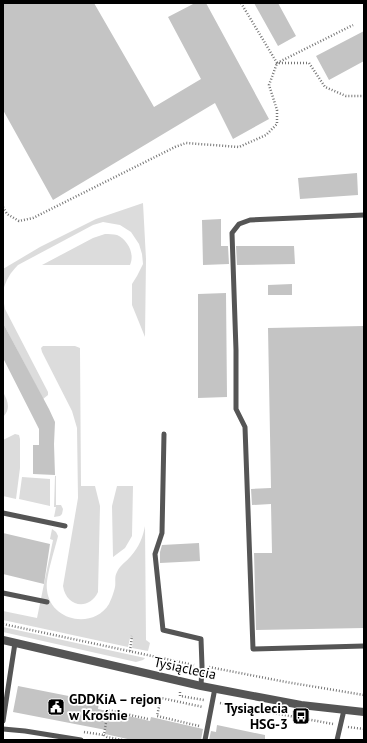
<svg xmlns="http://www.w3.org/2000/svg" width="367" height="743" viewBox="0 0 367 743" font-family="'PT Sans',sans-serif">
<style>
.green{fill:#dcdcdc}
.building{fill:#c4c4c4}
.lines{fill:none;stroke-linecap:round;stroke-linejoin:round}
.path{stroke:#777;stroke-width:2.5;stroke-dasharray:1 2;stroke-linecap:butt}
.service{stroke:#555;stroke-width:5}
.tertiary{stroke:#555;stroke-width:8}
.labels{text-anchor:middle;stroke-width:3.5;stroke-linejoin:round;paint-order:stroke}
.street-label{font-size:14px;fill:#000;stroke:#fff}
.poi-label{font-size:14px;font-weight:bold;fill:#000;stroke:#fff;text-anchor:start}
</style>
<rect width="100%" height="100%" fill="#fff"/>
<path class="green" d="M143,203L146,259L145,337L132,305V284L137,276L143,264L142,254L139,244L131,232L120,225L103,222L93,225L18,265C10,273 6,280 3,291V269L40,247L96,219Z
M105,234C109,234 113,234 117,235C128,240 135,254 130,265H42L93,238Z
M3,298L5,309L48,392V395L43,399L3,323Z
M43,346H75L80,348V351L81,486H95L100,506L98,592C89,611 66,607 63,586L78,498L77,428L72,411L42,352L41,348Z
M3,392C8,401 11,409 3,417Z
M15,434L19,435L20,439V468L16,499L3,496V440Z
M55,476H56V505H61L63,509L62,514L60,516L54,517L56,507H54Z
M22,477L50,479V506L19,499Z
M117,486H133L132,536L125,548L113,557L112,506Z
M145,526L146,640L150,643L148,651L132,648L133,639L130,638L128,647L3,620V611L37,618L53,540L50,539L52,529L56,532L58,536C55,549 45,579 47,590C50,621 93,630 109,604C111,600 114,592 115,587C116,582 114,577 117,572C120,565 127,561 131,556C139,547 143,537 145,526Z
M3,627L145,658L143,660L136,662L3,632Z"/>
<path class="building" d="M3,3H94L154,107L201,79L168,17L195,3H206L269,119L233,139L215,103L53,200L3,110Z
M254,3H278L296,36L278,46Z
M364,31V61L329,80L316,56Z
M357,173L358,195L300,199L298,178Z
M221,219V246H228L229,264L203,265L202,220Z
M236,246H294L295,264L237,265Z
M292,284V295H268V285Z
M226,293L227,397L198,398V294Z
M3,323L49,409L55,422L54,444L55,475L33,474V445H39V429L3,358Z
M364,326V628L256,630L254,553H272L271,504L252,505L251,489L271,488L268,328Z
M3,533L50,544L44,584L3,574Z
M199,543L200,561L160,563V552L162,545Z
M18,686L99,702L98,709L150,721L151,717L203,729L201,740H132L105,734L106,730L13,712Z
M217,725L265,735V740H209L211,731L216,732Z"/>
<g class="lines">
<path class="path" d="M241,3L277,63H309L325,87L346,96H364
M3,207L7,214L19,221L33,218L175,147L186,143L239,147L266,135L277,124V110L269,85L277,63L353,25
M3,624L194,665
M130,651L132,636
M209,667L286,682L364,695
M184,673L186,664
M180,692V696L204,700
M220,703L333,724
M199,726L157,716L161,698L203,707
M348,727L364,729
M84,732L104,735
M122,740L107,737L104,735L108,710L148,719"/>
<path class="service" d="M364,215L250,220L239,224L232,233L236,350V409L245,427L253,649L364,646
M164,434L162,533L155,554L163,630L201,639L202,666L201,686
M3,513L65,526
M3,593L47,602
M3,721L15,643
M3,729L25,731L81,740
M205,740L215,688
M337,740L344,710"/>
<path class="tertiary" d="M3,640L201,686L301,705L364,712"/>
</g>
<defs>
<g id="civic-square" transform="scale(0.9)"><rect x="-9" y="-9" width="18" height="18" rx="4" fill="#000" stroke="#fff"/><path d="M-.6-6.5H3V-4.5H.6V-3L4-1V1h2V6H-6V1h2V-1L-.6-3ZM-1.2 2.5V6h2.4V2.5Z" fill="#fff"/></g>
<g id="bus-square" transform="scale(0.9)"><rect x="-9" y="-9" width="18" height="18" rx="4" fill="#000" stroke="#fff"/><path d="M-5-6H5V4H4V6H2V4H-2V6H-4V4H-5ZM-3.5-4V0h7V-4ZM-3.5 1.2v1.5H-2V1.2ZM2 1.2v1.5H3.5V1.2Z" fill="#fff"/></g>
</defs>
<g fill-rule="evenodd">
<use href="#civic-square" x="56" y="707"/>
<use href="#bus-square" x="301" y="716"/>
</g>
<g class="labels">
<g class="street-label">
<text transform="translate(185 668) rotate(12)" y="5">Tysiąclecia</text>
</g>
<g class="poi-label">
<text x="69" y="704">GDDKiA – rejon<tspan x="69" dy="16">w Krośnie</tspan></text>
<text x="288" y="713" text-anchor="end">Tysiąclecia<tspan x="288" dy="16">HSG-3</tspan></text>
</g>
</g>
<rect width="367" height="743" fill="none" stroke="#000000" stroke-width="8"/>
</svg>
